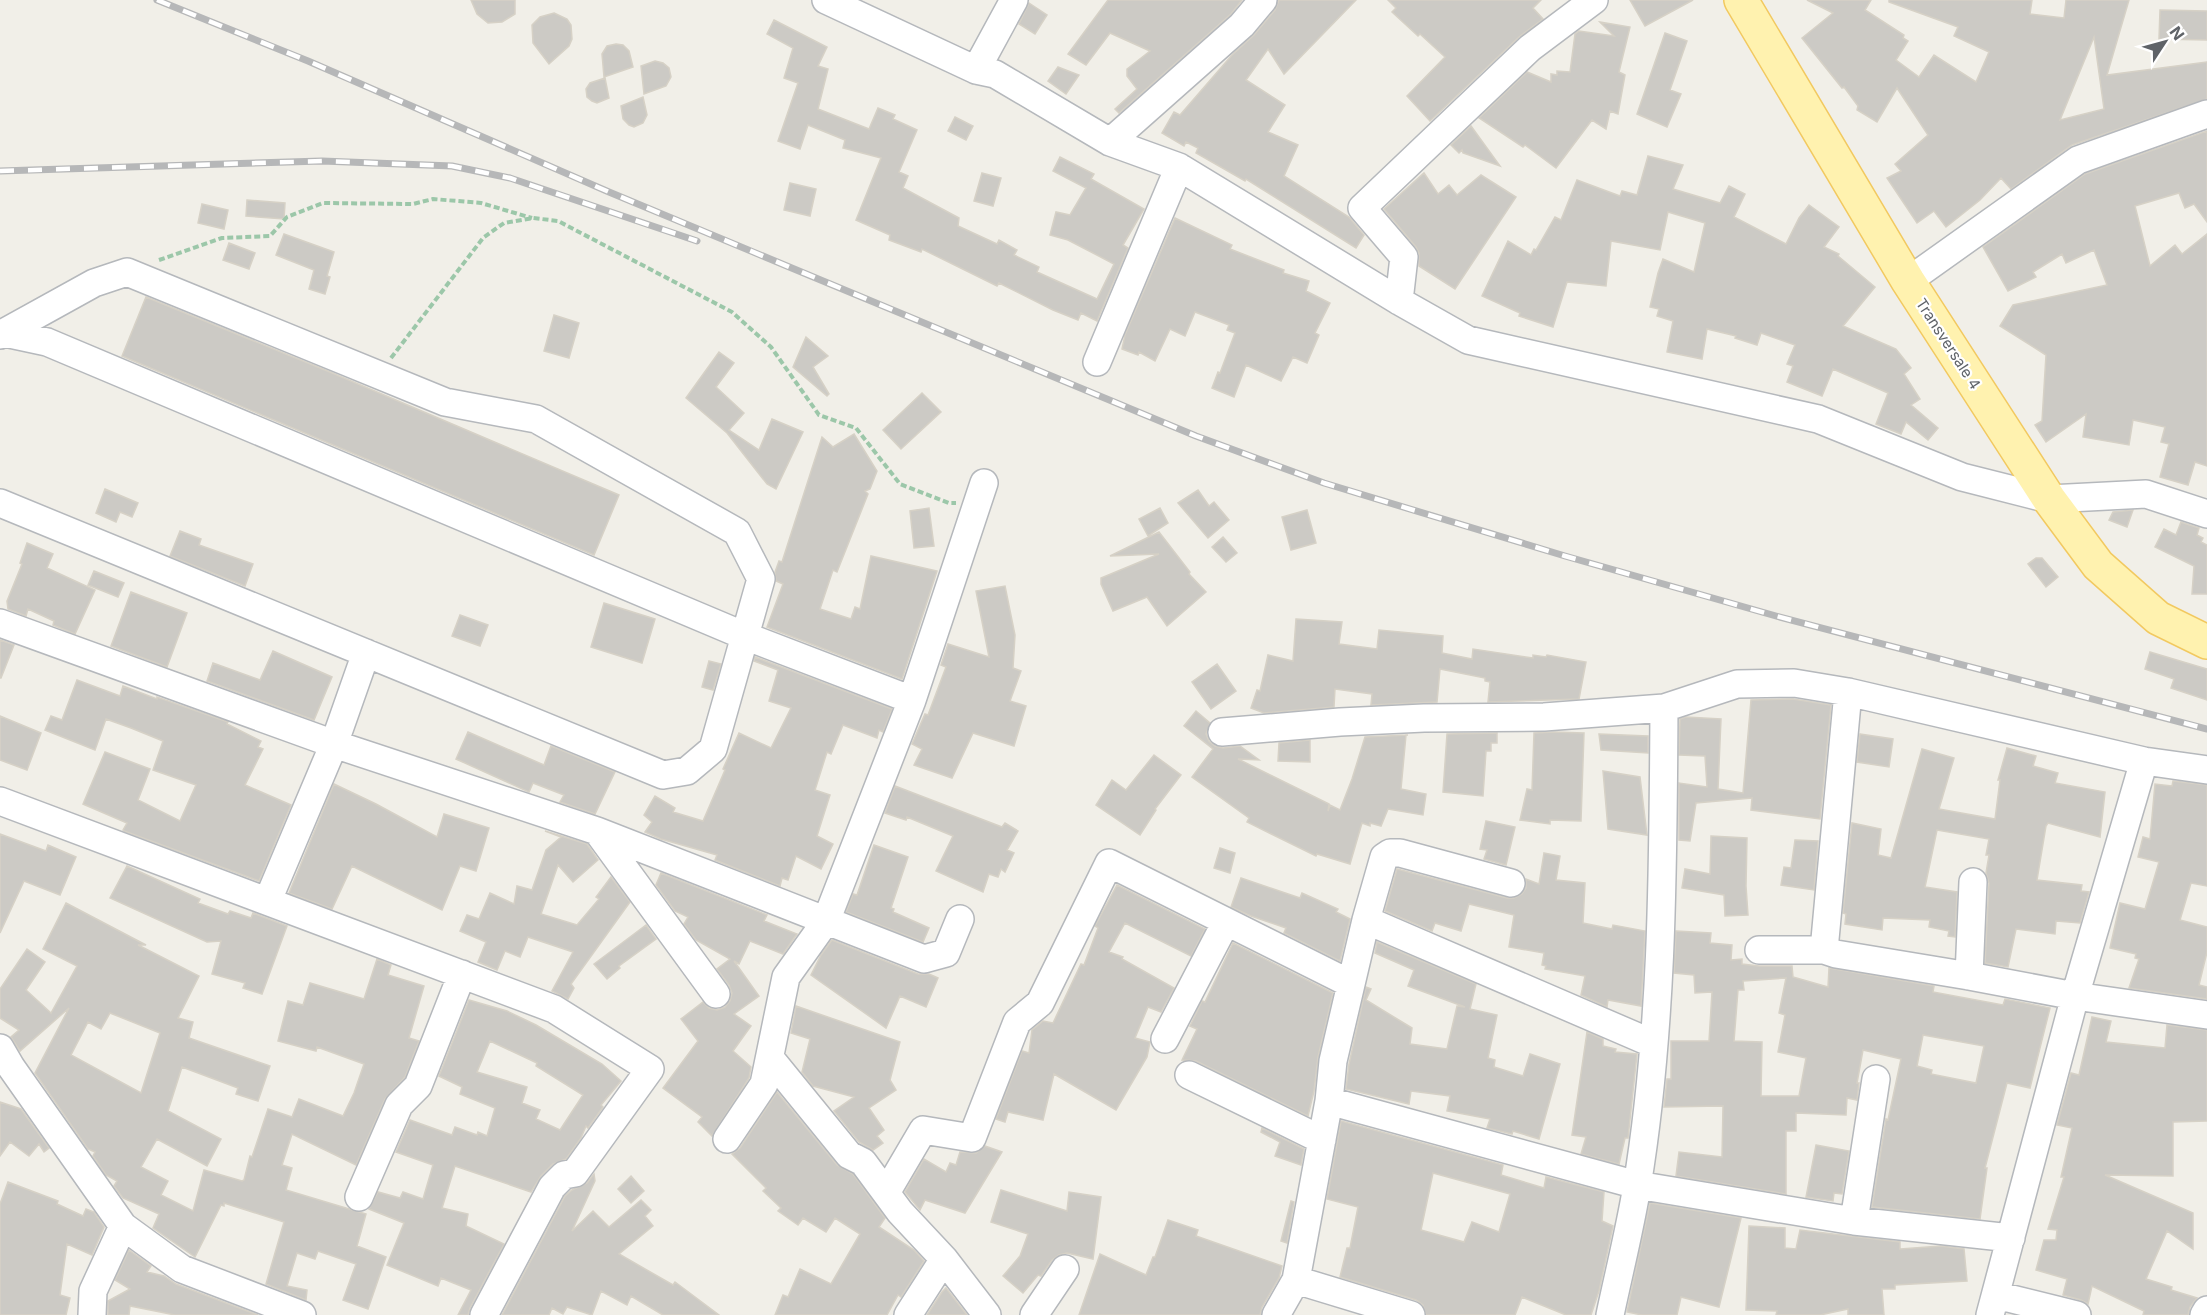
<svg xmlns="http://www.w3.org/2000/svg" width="2207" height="1315" viewBox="0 0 2207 1315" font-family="Inter,sans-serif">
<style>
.building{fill:#cccac5;stroke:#d6d1c6;stroke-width:1.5;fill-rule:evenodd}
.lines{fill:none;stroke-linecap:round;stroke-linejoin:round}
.minor-casing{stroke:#b5b8bc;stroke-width:30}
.major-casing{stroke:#f2c960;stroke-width:36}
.path{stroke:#9cc7a9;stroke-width:4;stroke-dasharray:6 3;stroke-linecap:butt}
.minor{stroke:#fff;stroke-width:27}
.major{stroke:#fff2af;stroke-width:33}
.rail-casing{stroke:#b6b7b8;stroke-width:7}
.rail{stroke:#fff;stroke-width:4.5;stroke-dasharray:14;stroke-linecap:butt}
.labels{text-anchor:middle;stroke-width:4.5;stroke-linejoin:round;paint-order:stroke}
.street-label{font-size:15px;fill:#5f6368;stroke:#fff}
</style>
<rect width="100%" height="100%" fill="#f1efe8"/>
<path class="building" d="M471,0H515V14L502,22L488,23L477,14Z
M1108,0H1242L1231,14L1119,113L1115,109L1137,89L1127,76V69L1150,51L1110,33L1086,65L1068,54Z
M1279,0H1356L1284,74L1268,49L1246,80L1285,105L1268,132L1298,145L1284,176L1349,217L1364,235L1356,248L1246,179L1245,181L1196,153L1198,148L1186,142L1184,146L1162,133L1174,112L1180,115L1232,55L1254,35L1275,10Z
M1388,0H1541L1533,8L1543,19L1519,37L1430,121L1407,96L1445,57L1420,34L1418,36L1392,12L1396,8Z
M1630,0H1693L1645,26Z
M1807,0H1871L1865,10L1904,35L1903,38L1908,41L1896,60L1919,77L1934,55L1976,82L1989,52L1954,36L1958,27L1889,2V0H2032L2030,14L2064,18L2066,0H2129L2107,75L2207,62V99L2072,145L2011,189L2001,178L1980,200L1946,227L1934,211L1917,223L1887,178L1901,171L1895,164L1928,135L1897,88L1877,122L1857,110L1858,106L1844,87L1842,88L1802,38L1833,13ZM2094,37L2104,109L2060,120Z
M1029,3L1047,15L1035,34L1019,24Z
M2160,10L2207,11V40L2159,39Z
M554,13L567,19L571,25L572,39L569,46L549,64L533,43L532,25L540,17Z
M774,20L827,47L818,66L828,69L818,109L869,129L878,108L895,115L893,119L917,130L899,172L908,176L903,188L959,218L958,226L997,244L999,240L1017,250L1014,255L1039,267L1037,272L1097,299L1114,264L1068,240L1050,235L1056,212L1070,215L1086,188L1053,171L1060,157L1094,174L1091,179L1144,209L1123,245L1128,248L1097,321L1081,313L1078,320L1053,310L999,283L997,286L922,249L921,252L889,240L890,235L856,220L881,158L843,148L845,140L808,125L800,149L778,141L798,83L784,78L793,48L767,34Z
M1600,22L1630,27L1619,72L1625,75L1618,114L1610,111L1606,129L1592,120L1556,168L1525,145L1523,147L1479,118L1527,72L1551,82V74L1557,75V71L1570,72L1575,34L1579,31L1614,36Z
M1665,33L1687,41L1670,90L1681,94L1667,127L1637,114Z
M616,44L623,45L629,51L633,67L604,77L602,54L607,46Z
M655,61L663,63L669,68L671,77L666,86L644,94L641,66Z
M1058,67L1079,75L1066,94L1048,81Z
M605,78L609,98L597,103L592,101L587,97L586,89L590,83Z
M643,97L647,115L643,123L634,127L629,125L623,119L621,106Z
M955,117L973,126L966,140L948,131Z
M1471,126L1500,166L1463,153L1462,150L1459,153L1451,145Z
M2207,131V222L2194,204L2185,208L2179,193L2135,206L2150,266L2175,245L2182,254L2207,234V466L2195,462L2188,485L2160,477L2169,444L2161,442L2165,427L2133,420L2129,445L2083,437L2086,414L2046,442L2035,425L2042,421L2046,355L2000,326L2013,305L2107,285L2094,250L2066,263L2062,254L2033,272L2036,277L2008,291L1983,247L2085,174Z
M1648,156L1683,165L1673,189L1720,203L1729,186L1745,194L1734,217L1786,244L1799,218L1809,205L1839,227L1824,247L1839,254L1838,256L1875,287L1843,326L1896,349L1911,368L1904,374L1920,399L1911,405L1938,428L1928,440L1906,422L1901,434L1876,424L1888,393L1833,369L1822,396L1787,382L1793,366L1787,364L1795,345L1761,333L1757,345L1735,338L1736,336L1707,329L1702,359L1667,352L1673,321L1657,316L1659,309L1650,307L1658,273L1663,259L1694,272L1705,223L1668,212L1660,250L1611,241L1606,286L1567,282L1553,327L1519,316L1520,313L1482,296L1508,241L1531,255L1534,249L1536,250L1555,217L1561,220L1577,180L1620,196L1622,191L1637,195Z
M982,173L1001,178L993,206L974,201Z
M1424,173L1438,194L1449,185L1457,195L1481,175L1516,197L1455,289L1419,266V253L1416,247L1384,209Z
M790,183L816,189L810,216L784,210Z
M247,200L285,203L284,219L246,216Z
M202,204L228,210L224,229L198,223Z
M1175,218L1232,245L1230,249L1284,270L1283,273L1309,281L1306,291L1330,303L1315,333L1319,335L1307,363L1293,357L1281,381L1246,365L1234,397L1212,388L1218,372L1220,373L1235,333L1227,330L1229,325L1195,312L1185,336L1170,329L1155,361L1139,352L1138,355L1122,349L1125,335Z
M284,234L334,252L327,276L330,277L325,294L309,289L314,270L276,255Z
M229,243L255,253L249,269L223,260Z
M146,297L330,372L619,495L594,555L122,356Z
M554,315L579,323L569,358L544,351Z
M806,337L828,356L813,367L829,394L827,396L793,367Z
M719,352L734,363L716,387L744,413L729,430L759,450L772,419L803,432L776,489L767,484L727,433L686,398Z
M922,393L941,412L901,449L883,430Z
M854,434L877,471L870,489L865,491L868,494L837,572L833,570L820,609L851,619L855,607L860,609L871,556L937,571L902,679L767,627L783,584L776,581L775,572L779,561L782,562L822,437L833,447Z
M105,489L138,503L132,517L120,512L116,522L96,513Z
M1198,490L1209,506L1214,502L1229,520L1208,538L1178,503Z
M929,508L934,546L914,548L910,511Z
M1160,508L1168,523L1148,536L1139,519Z
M1307,510L1316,543L1291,550L1282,517Z
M2133,510L2127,527L2109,520L2113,512Z
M2181,522L2199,528L2197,535L2203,538L2201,542L2207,545V594H2192L2194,566L2155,547L2164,529L2176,535Z
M180,531L201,539L199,545L253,564L245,586L170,556Z
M1159,532L1190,572L1189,574L1206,592L1167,626L1147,597L1113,611L1101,584V578L1159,554L1110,556Z
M1223,537L1237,553L1226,562L1212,547Z
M27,543L53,554L47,568L95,590L75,634L53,625L54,621L28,609L26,616L8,609L7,601L22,564L20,563Z
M2036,558H2042L2058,577L2046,587L2028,564Z
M94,571L124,583L118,597L88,585Z
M1005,586L1015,635L1013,668L1021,671L1010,701L1026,706L1014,746L973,733L952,778L914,765L922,749L912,744L925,714L928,715L946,667L941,665L948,644L989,657L976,591Z
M131,592L187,613L167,667L111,646Z
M604,603L655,619L642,663L591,647Z
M460,615L488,625L480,646L452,636Z
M1296,619L1342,622L1339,644L1377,649L1379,630L1443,636L1442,653L1472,659L1473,649L1533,658V655L1546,657L1547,655L1586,662L1579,699L1488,702L1490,682L1485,681V678L1440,669L1437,702L1371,705L1372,694L1335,689L1334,707L1264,713L1251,708L1257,690L1260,691L1268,655L1293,661Z
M0,640L14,645L1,678H0Z
M273,651L332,677L314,720L207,681L213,663L260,680Z
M2150,652L2207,669V700L2171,688L2174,679L2145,669Z
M755,657L892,709L883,732L879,730L877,738L843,725L831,754L827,752L815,790L830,795L817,836L833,844L821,869L796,856L788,880L782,878L780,886L715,860L717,855L661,839L645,832L652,822L644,815L655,796L675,808L673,812L703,821L725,770L723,769L739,733L771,748L791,708L769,701L778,670L754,661Z
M709,661L721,664L713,690L702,687Z
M1217,664L1236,691L1211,709L1192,682Z
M77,680L120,696L123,686L157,699V697L228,722L227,724L261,741L258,747L263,749L245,785L291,805L259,881L124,831L123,830L127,823L83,804L105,752L150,769L138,800L180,821L196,785L153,770L163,741L131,728L106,719L95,750L45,730L51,716L62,720Z
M1793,699L1831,705L1820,819L1751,810L1752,798L1696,803L1690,841L1679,840V783L1707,787L1705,756L1679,755L1680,719L1686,717L1721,719L1718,789L1743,793L1751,700Z
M1196,711L1210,723L1206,734L1209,741L1215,746L1223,748L1240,746L1259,760L1238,759L1329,804L1328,811L1330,805L1340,810L1352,779L1365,737L1408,735H1406L1401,789L1426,794L1423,815L1388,809L1381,826L1370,823V826L1362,823L1350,864L1317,854L1316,856L1247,822L1249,818L1192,777L1213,749L1184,726Z
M0,716L41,733L27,770L0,760Z
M468,732L544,765L551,746L615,772L595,814L560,802L564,795L533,783L529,792L456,759Z
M1554,732L1584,733L1581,821L1550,820V824L1520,820L1527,789L1532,790L1534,733Z
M1497,733V743H1491V751H1486L1483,796L1443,792L1447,734Z
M1599,734L1648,736V753L1601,750Z
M1860,734L1893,739L1889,767L1857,762Z
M1310,740V762L1278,761L1279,743Z
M2007,748L2036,756L2033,766L2058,773L2055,783L2105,792L2100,837L2048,823L2046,826L2037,880L2082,885L2081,891L2089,892L2080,923L2056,921L2055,934L2016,929L2008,967L1985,963L1989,883L1986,873L1989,855H1986L1989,839L1937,830L1925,887L1957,892L1955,937L1948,936L1949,931L1929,927L1930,920L1883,918L1882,930L1845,924L1846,914L1843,913L1852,823L1881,829L1878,855L1891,858L1922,749L1954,758L1939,809L1995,819L2000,780H1998Z
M1154,755L1181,775L1155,809L1156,810L1140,835L1096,805L1112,780L1126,790Z
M1603,771L1640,777L1647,835L1608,829Z
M2173,781L2207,785V886L2191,883L2180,920L2207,927V952L2199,985L2207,987V999L2129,988L2139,959L2135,958L2136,954L2110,948L2120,903L2145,909L2159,862L2138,857L2143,837L2150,839L2155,784L2172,786Z
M334,784L376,804L437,837L444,814L489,828L476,871L460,866L442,910L352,866L332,909L289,893Z
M895,786L1002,827L1005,823L1018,831L1007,850L1014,853L1005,872L1001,869L998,877L989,874L983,892L936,871L953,836L907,817L906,820L885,813Z
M1486,821L1515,827L1506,865L1484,859L1487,850L1480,849Z
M545,831L587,844L598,860L573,882L558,865L541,914L577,925L599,899L596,897L611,877L630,902L571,984L574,988L568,999L552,991L573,952L528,937L520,957L505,951L497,970L478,962L486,942L460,931L467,915L479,919L490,893L514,904L517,886L532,890L546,850L561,837Z
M0,834L46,851L48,845L76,857L60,895L24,881L0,933Z
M1711,836L1747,838L1746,886L1748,915L1725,916L1724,895L1682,888L1685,869L1710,874Z
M1795,840L1818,841L1814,890L1781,885L1784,867L1791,868Z
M874,845L908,857L891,908L894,909L893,912L929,928L923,942L846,912L853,894L857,895Z
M1220,848L1235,853L1230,873L1214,868Z
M1544,853L1560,856L1556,880L1585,883L1583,923L1612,929L1613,925L1645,931L1641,1006L1608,1000L1607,1007L1581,995L1585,976L1545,969L1546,966L1542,965L1544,953L1509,947L1514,915L1469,904L1461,931L1435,923L1432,931L1385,911L1397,869L1507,898H1514L1522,894L1526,888V879L1539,884Z
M127,866L200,899L198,903L228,914L230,911L251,918L253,913L287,926L262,994L243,988L245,983L212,974L221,941L207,942L110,898Z
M661,873L767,915L764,921L797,934L783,954L750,941L739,964L734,961L759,996L734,1014L751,1026L733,1051L751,1067L749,1078L712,1136L698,1122L702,1117L663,1088L698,1041L681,1019L703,1002L709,1008L717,1010L725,1007L730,1001L732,993L729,985L717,969L730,959L696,940L684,924L688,917L675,911L656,885Z
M1241,878L1300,898L1302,893L1338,909L1336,912L1350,919L1340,961L1284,933L1286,928L1251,916L1231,907Z
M1117,885L1205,929L1191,956L1125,923L1109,952L1123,957L1122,959L1174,988L1161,1012L1148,1007L1135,1038L1150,1042L1147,1057L1116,1110L1054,1074L1043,1120L1008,1112L1005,1122L996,1119L1022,1051L1029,1053L1032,1030L1043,1021L1053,1023L1081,964L1084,965L1098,928L1095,926Z
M66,903L146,945H138L199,976L178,1018L193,1022L189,1038L270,1066L258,1101L236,1094L238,1088L182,1067L168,1111L221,1139L207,1166L157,1139L141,1167L168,1181L161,1195L193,1211L204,1170L242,1181L244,1180L250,1156L252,1157L268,1109L292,1117L299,1099L343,1116L354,1093L364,1064L317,1047L316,1051L278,1041L288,1001L303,1005L310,983L364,999L377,959L391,965L388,975L424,986L409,1038L419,1041L405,1077L385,1099L356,1165L292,1134L282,1165L292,1168L286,1190L366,1214L357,1246L386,1257L368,1309L343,1300L356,1264L318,1251L315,1259L297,1253L287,1286L307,1290L306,1300L266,1284L284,1222L224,1203V1206L221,1205L195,1257L153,1228L159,1214L123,1198L114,1186L117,1181L106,1175L93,1156L95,1152L88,1149L35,1073L69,1008L20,1051L11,1037L19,1030L0,1018V989L27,949L45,962L26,990L51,1013L77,966L43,949ZM110,1013L160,1033L141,1093L71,1055L88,1022L101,1029Z
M646,925L656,939L619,966L620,968L607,979L594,964Z
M1676,931L1711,933L1710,943L1732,945L1731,960L1742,959V964L1759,966H1792L1793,977L1828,987L1829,968L1934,986L1933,992L2003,1005L2005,999L2050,1008L2030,1088L2007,1083L1985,1168H1987L1980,1219L1872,1207L1886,1119L1888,1120L1901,1059L1863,1050L1857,1083H1859L1857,1100L1847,1098L1846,1115L1796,1113V1131H1786V1194L1676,1176L1679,1152L1722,1157L1723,1106L1664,1107L1667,1079H1671V1041H1709L1712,992L1695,993L1694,975L1674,973ZM1786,978L1779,1013L1785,1015L1778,1052L1806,1058L1799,1096H1761L1762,1042L1734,1041L1738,990H1744L1743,981ZM1923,1035L1984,1046L1976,1083L1931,1074L1932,1070L1917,1066Z
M832,940L918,974H929L938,978L926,1007L900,996L886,1028L811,975L821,955Z
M1377,942L1476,984L1470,1009L1497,1015L1488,1058L1495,1060L1494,1067L1523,1076L1530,1054L1560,1064L1539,1139L1513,1131L1512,1134L1487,1128L1490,1119L1447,1111L1450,1096L1411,1091L1409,1104L1346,1089L1349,1064L1366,987L1371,989L1366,1000L1412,1028L1410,1044L1447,1049L1457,1006L1465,1007L1408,986L1414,970L1375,953Z
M1233,943L1333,993L1318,1057L1314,1091L1308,1116L1196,1061L1182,1060L1197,1029L1190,1026L1202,1001L1205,1002Z
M469,1000L507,1011L536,1025L602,1064L621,1081L601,1105L603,1107L588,1128L586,1126L581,1138L566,1159L553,1164L541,1176L531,1192L455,1166L442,1208L468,1214L466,1226L504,1244L470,1308L468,1315H458L471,1290L441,1278L438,1286L387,1265L404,1223L369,1209L378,1192L400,1198L403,1192L423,1199L433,1165L396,1152L410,1120L452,1135L455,1127L477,1135L478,1132L487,1136L495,1108L460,1094L462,1087L439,1076ZM490,1041L537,1063L536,1066L583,1095L560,1130L536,1119L540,1110L522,1103L527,1087L477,1072Z
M796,1006L900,1042L890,1080L896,1090L869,1108L884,1130L877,1136L883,1143L873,1150L859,1142L834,1111L854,1097L813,1086L802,1072L810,1039L791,1033Z
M2092,1017L2111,1021L2106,1042L2165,1048L2167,1025L2207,1030V1121L2173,1122V1176L2105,1175L2193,1213V1249L2167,1231L2146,1279L2172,1287L2171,1290L2197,1298L2190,1307L2188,1315H2143L2144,1311L2092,1286L2088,1304L2081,1300L2063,1295L2067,1279L2036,1270L2044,1240H2056L2057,1230L2048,1229L2064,1177H2061L2072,1128L2057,1125L2071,1073L2079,1075Z
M1587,1032L1603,1039V1046L1616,1049L1615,1052L1637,1054L1628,1138H1625L1619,1164L1581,1154L1586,1137L1572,1135Z
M777,1092L837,1165L853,1174L885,1218L879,1227L914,1250L924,1261L901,1297L898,1295L887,1315H775L783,1295L788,1297L800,1269L831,1284L860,1234L835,1218L826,1232L803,1218L798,1225L778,1211L781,1208L763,1191L766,1188L732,1154L740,1148Z
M0,1102L21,1109L49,1148L44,1152L39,1144L29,1156L10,1142L0,1156Z
M1341,1121L1503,1165L1501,1175L1544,1188L1546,1177L1604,1192L1602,1221L1613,1226L1599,1291L1591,1315H1566L1522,1297L1515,1315H1426L1423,1305L1416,1300L1340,1277L1347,1248H1350L1358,1207L1327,1199ZM1433,1173L1510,1194L1499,1232L1472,1222L1464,1242L1421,1230Z
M1262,1128L1304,1149L1301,1165L1275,1156L1280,1142L1261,1132Z
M1816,1145L1849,1151L1842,1194L1834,1193L1833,1201L1806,1197Z
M985,1146L1002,1152L965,1213L925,1200L920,1210L905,1192L924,1159L946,1172L950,1163L956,1165L960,1152L976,1153Z
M594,1174L595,1181L572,1231L593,1211L609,1227L641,1200L651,1210L645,1216L653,1226L619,1254L673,1285L675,1282L719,1315H663L631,1296L627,1305L601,1291L592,1315L567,1307L563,1314L552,1308L549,1315H502L565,1196L572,1190L587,1183Z
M631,1176L644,1191L631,1203L618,1189Z
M8,1182L58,1201L57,1204L83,1216L86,1209L94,1212L104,1227L92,1255L67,1244L60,1295L70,1298L66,1315H0V1204Z
M1001,1190L1067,1211L1069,1192L1101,1197L1093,1259L1067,1253L1059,1255L1052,1260L1041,1276L1038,1275L1023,1293L1003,1276L1020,1256L1028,1234L991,1222Z
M1291,1201L1294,1202L1287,1243L1281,1241Z
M1650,1203L1741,1218L1719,1307L1681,1297L1677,1315H1642L1627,1312Z
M1168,1220L1198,1230L1196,1236L1282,1266L1279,1278L1262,1307L1260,1315H1079L1100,1254L1146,1275L1153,1257H1155Z
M1749,1226L1785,1228V1248L1796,1249L1800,1230L1900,1242V1249L1941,1246L1964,1249L1967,1281L1895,1285V1289H1882L1884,1315H1848V1309L1820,1315H1776L1777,1311L1746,1310Z
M129,1250L151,1266L147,1272L164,1276L176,1284L258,1315H175L130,1306L129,1315H108V1301L130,1289L115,1280Z
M946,1288L967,1315H927L942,1292Z"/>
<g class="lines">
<g class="minor-casing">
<path id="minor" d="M826,0L976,70L995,74L1110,142L1179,167L1399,301L1468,340L1818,419L1962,477L2049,499L2146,494L2207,514
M976,70L1014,0
M1110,142L1242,25L1263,0
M1908,281L2078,160L2207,114
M1399,301L1404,257L1362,208L1530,48L1594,0
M5,333L47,342L745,636L912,700
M0,335L94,283L127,272L445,402L536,419L737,532L761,579L713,749L687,771L663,775L0,503
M1097,362L1179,167
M0,623L334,744L597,831L924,959L946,953L960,919
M1848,692L1824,950L1836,954L1969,976L2075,996L2207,1015
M1222,732L1340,722L1424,718L1544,717L1664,708L1737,684L1794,683L1848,692L2144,761L2207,770
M0,801L554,1009L650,1069L575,1173L564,1175L552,1187L484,1315
M597,831L716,994
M268,900L334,744L366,653
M1366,920L1654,1044
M1759,950H1824
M1969,976L1973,882
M1165,1039L1226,922
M0,1048L11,1067L123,1226L182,1269L302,1315
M770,1058L849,1155L863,1162L900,1212L944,1259L987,1315
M1189,1075L1322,1140
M1329,1101L1637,1185L1854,1221L2011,1238
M727,1139L764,1084L786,977L826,921L912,700L984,483
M886,1193L923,1130L972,1138L1017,1022L1040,1003L1109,863L1351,984
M359,1197L399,1105L418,1086L462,974
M1854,1221L1876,1079
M1296,1280L1411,1315
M1996,1295L2077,1315
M92,1315L93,1291L123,1226
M908,1315L944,1259
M1034,1315L1065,1269
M1276,1315L1296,1280L1329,1101L1333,1061L1366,920L1384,857L1390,853H1400L1511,883
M1610,1315C1619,1272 1630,1229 1637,1186C1663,1028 1663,867 1664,708
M1990,1315L2075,996L2144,761
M2204,1315L2207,1310"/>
</g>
<g class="major-casing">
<path id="major" d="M1741,0L1908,281L2049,499L2098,565L2158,618L2207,642"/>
</g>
<path class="path" d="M159,260L222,238L270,236L287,217L323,203L413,204L433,199L481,203L532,218
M391,358L483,238L504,223L533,218L558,221L732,312L771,347L819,415L856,428L900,484L949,503H956"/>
<use href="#minor" class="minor"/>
<use href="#major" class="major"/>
<g class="rail-casing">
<path id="rail" d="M157,0L308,61L609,192L1196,436L1324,483L1565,556L1776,616L2207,729
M0,171L322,161L452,166L510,178L697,241"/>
</g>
<use href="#rail" class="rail"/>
</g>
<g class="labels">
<g class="street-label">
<text transform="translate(1948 344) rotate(57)" y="5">Transversale 4</text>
</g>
</g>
<g transform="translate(2165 42) rotate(54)" stroke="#ffffff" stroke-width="4.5" paint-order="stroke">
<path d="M0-4.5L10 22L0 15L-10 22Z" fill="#5f6368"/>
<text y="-9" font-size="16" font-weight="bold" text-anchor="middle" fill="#5f6368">N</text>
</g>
</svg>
